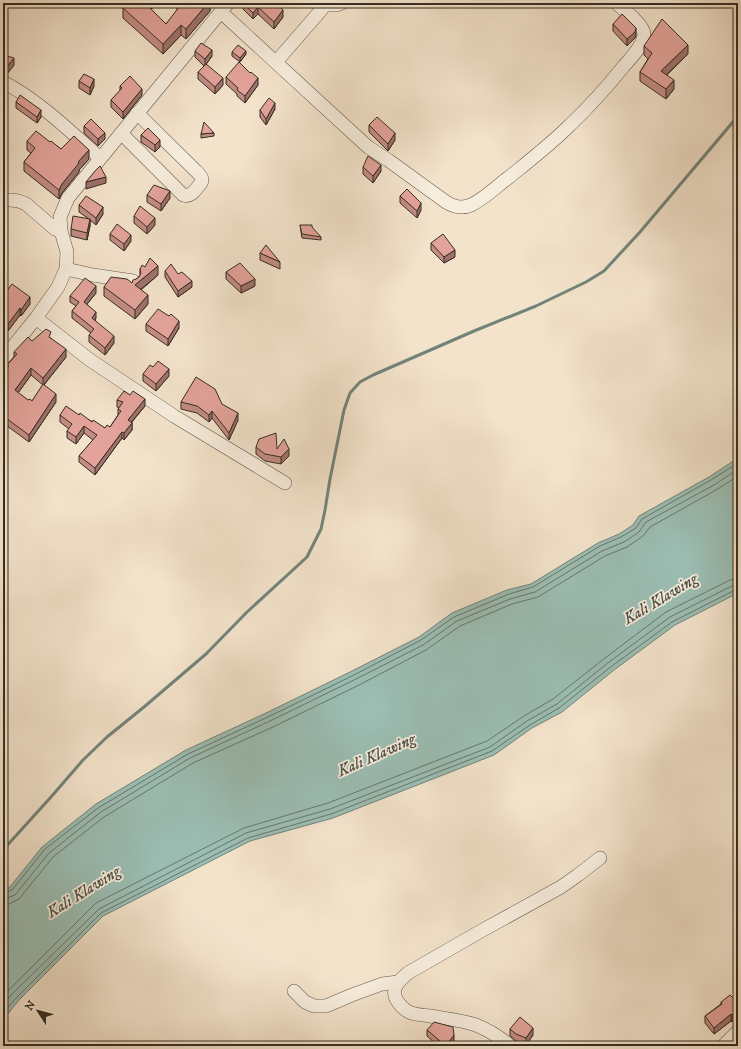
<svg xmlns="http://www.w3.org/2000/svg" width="741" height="1049" viewBox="0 0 741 1049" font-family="'IM FELL DW Pica',serif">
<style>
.water{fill:#9bbeb4;stroke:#72847a}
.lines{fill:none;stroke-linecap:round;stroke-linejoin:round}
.shore{stroke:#68766c;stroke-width:1}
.stream{stroke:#72847a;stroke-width:3}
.minor-casing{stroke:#645a4d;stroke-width:14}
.minor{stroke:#f7eddd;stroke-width:13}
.wall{fill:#c38c84;stroke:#352d23;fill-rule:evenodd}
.shaded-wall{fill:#9f726c;stroke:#352d23}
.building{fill:#e3a39a;stroke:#352d23}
.labels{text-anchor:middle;stroke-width:3.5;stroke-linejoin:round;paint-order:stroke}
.water-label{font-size:16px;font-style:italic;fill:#4e5147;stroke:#f7eddd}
</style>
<rect width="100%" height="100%" fill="#f3e3cb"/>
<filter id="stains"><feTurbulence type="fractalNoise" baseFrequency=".005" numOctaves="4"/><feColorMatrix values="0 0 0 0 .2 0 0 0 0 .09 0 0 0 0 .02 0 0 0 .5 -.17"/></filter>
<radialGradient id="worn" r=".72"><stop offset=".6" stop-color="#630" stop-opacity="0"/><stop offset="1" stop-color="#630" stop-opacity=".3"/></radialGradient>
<path class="water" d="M738,458V593L675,625L614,670L562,712L532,728L494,755L333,818L250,841L103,916L19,1000L3,1020V890L9,888L42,847L96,804L186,750L266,713L350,672L419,637L452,613L507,590L531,584L598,543L619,534L633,525L639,516L709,477Z"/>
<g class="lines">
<path class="shore" d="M3,893L12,890L45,849L98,808L188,754L268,717L352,676L421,640L454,617L509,594L533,587L600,546L621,537L636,528L642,519L711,480L738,463
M3,899L7,898L15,895L49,853L101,812L190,758L270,721L354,680L423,645L457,621L510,599L535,592L602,551L624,542L639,532L646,522L714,485L738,469
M3,905L9,904L19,899L53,857L104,817L193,763L273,727L357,686L426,650L460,626L512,604L538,597L605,556L627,547L643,536L650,527L716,490L738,476
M3,996L96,903L244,828L328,803L487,741L524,716L553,699L605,658L666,612L730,580L738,579
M3,1005L12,994L99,909L246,833L330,809L490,747L527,721L557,704L609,662L670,617L732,586L738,585
M3,1013L16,998L101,913L248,838L331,814L492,751L530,725L559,708L612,666L672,622L735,590H738"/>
<path class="stream" d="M3,850L51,797L83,760L107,737L144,707L206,654L246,613L307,557L321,529L325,510L330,479L344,410L350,393L360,382L373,375L474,331L536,306L586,282L604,271L640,232L738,116"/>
<g class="minor-casing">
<path id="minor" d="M324,5H336L342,3
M221,12L368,147L388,160L446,202C454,207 462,209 471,205C484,199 497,186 508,178C529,161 551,144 570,125C589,107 607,87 623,67C630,59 644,45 644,34C644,25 623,9 616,3
M276,62L322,9L324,3
M3,82C38,100 71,132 100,158
M121,133L183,195C191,198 196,189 201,183C204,178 199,174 195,170L137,113
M3,201C11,199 18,200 26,204L55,229L61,231
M66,269L93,275L133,281
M36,318L90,360L174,416L285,483
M3,359L36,318L58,287L66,269L67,252L61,231L60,217L68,198L228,3
M294,991L305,1002L314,1006H326L352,995L382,984L398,982
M510,1046C500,1037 488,1030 476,1025C461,1020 446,1019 430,1016C423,1015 415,1015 409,1012C403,1009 399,1004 396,999C391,987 400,980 408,973L481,931L561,887L578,875L600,858
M723,1046L738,1031"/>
</g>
<use href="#minor" class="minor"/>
</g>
<path class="wall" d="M210,3V11L186,39L181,35L163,54L123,18V8L151,9L166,24L177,11V5Z
M243,3H276L283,17L274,29L258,14L253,19L243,9Z
M629,3H635L633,6Z
M613,24L636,35L635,38L627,46L613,31Z
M644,46L688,54L667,75L674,89L666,99L640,81V72L648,59L644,55Z
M195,51L212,56L206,64L223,85L215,94L198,79V72L204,66L195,57Z
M232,52L246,54L240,62L232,56Z
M3,55L14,65L6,75L3,73Z
M250,73L258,85L245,103L237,96V94L226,84V77Z
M79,81L94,86L90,95L79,88Z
M120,86L142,95L123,119L111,107V100L120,91Z
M16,102L41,117L37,123L16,108Z
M275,109L266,125L260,117V110Z
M369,125L395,140L388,151L369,132Z
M84,126L105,139L98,146L84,133Z
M214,133V136L201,138V134Z
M141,135L160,147L155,152L141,142Z
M27,141L50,142L61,149L89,159L79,170V172L62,193L59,199L24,171V162L31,153L27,150Z
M363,167L381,171L373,183L363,174Z
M147,195L170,198L161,211L147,202Z
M400,196L421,210L417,218L400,203Z
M79,205L103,214L96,225L90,220V226L87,240L71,236V229L89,219L79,212Z
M134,216L155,225L147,234L134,223Z
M300,225L321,237V240L302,238Z
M110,234L131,241L124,251L110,240Z
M431,243L455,257L444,263L431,250Z
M260,253L280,262V269L260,260Z
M140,269L158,275L141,290L148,304L135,319L104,296V287L132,283L139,277L140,275Z
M165,271L178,274L192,287L178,297L165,277Z
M226,272L255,286L241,293L226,279Z
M96,293L87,304L96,318L95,320L114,343L105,355L89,342V335L91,333L72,318V311L76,306L70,302V296Z
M3,296L30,304L21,316L20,315L8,331L3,327Z
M146,324L179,328L168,346L146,331Z
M51,338L66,357L44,385L56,402L29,442L3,423V372L7,368V365L14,357V352L32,341ZM31,375L43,385L32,401L28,400L18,393Z
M153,367L169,376L156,391L143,381V374Z
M117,400L145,406L132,422V430L124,440L122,438L95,475L79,462V456L93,440L84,433L76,444L67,438V431L69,429L60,422V415H79L105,428L110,427L118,415V409L119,408L117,407Z
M181,402L222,404L238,420L229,440L212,418L209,422L197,413L181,409Z
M256,447L277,449L289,456L281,464L265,461L256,454Z
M738,996V1017L732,1022L731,1021L714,1034L705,1023V1016L721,1004V1002L734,999Z
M510,1029L533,1035L526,1045L516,1041L510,1036Z
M427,1030L454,1042L451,1046H438L427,1036Z"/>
<path class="shaded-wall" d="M147,3H158L146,14V4Z
M208,3H210V11L186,39V29Z
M258,7V14L253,19V13Z
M283,10V17L274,29V22Z
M181,25V35L163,54V44Z
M636,28V35L635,38L627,46V39Z
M688,45V54L661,80V71Z
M212,50V56L205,66V59Z
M246,51V54L240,62V58Z
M14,58V65L6,75V68Z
M223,78V85L215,94V87Z
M258,78V85L245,103V96Z
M94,79V86L90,95V88Z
M674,80V89L666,99V89Z
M142,89V95L123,119V112Z
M275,103V109L266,125V119Z
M41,110V117L37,123V117Z
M105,133V139L98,146V139Z
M395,133V140L388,151V144Z
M160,140V147L155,152V145Z
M89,150V159L79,170V172L62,193L59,199V190L62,184L78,162Z
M381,165V171L373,183V176Z
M106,177V183L86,189V182Z
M170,191V198L161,211V204Z
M421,203V210L417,218V211Z
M103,207V214L96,225V218Z
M155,218V225L147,234V227Z
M90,219V226L87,240V233Z
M131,235V241L124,251V244Z
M455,250V257L444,263V257Z
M158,266V275L135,294V285Z
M255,279V286L241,293V286Z
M192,281V287L178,297V291Z
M96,286V293L84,308V302Z
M148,295V304L135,319V310Z
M30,297V304L21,316V310Z
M20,308V315L8,331V324Z
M96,312V318L92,324V318Z
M179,321V328L168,346V339Z
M114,336V343L105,355V348Z
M66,349V357L43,386V378Z
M31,368V375L15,397V390Z
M169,369V376L156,391V384Z
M56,394V402L29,442V435Z
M145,399V406L128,426V420Z
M212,411V418L209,422V415Z
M238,413V420L229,440V433Z
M132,423V430L124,440V433Z
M84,426V433L76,444V437Z
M122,432V438L95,475V468Z
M289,449V456L281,464V457Z
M738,1010V1017L732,1022V1015Z
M731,1014V1021L714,1034V1028Z
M533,1028V1035L526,1045V1038Z
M454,1035V1042L451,1046H446Z"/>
<path class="building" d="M125,3H147L146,4L166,24L179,7L177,5L179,3H208L186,29L181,25L163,44L123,8Z
M243,3H276L283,10L274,22L258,7L253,13Z
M622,14L636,28L635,32L627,39L613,24Z
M662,19L688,45L661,71L674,80L666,89L640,72L652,53L644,46Z
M201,43L212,50L205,59L195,51Z
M238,45L246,51L240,58L232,52Z
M3,55L14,58L6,68L3,66Z
M239,62L250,73L251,72L258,78L245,96L237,90L238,88L226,77Z
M206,64L223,78L215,87L198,72Z
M84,74L94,79L90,88L79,81Z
M130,76L142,89L123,112L111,100L122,88L120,86Z
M20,95L41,110L37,117L16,102Z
M269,98L275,103L266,119L260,110Z
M377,117L395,133L388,144L369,125Z
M91,119L105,133L98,139L84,126Z
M204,122L214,133L201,134Z
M148,128L160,140L155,145L141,135Z
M36,131L50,142L51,141L61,149L74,136L89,150L78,162L79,163L62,184L59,190L24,162L35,148L27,141Z
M368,156L381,165L373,176L363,167Z
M100,166L106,177L86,182L95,171Z
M154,185L170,191L161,204L147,195Z
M407,189L421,203L417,211L400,196Z
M86,196L103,207L96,218L79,205Z
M140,206L155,218L147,227L134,216Z
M73,216L90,219L87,233L71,229Z
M117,224L131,235L124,244L110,234Z
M300,225H312V227L321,237L302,234Z
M443,234L455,250L444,257L431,243Z
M266,245L280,262L260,253Z
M150,258L158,266L135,285L148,295L135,310L104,287L111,277L127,279L132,283L133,280L136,279L139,277L141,273L140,269L142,265L145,267Z
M240,263L255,279L241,286L226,272Z
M171,264L178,274L182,272L192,281L178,291L165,271Z
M85,278L96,286L84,302L96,312L92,318L114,336L105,348L89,335L94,329L72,311L79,302L70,296Z
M12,284L30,297L21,310L20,308L8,324L3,320V304L7,298L3,296Z
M158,309L169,316L171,314L179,321L168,339L146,324Z
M46,329L51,332L49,337L66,349L43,378L31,368L15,390L28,400L30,399L32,401L43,384L56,394L29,435L3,416V372L9,366L7,365L17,354L14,352L28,337L32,341Z
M158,361L169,369L156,384L143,374L150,365L153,367Z
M196,377L215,389L222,404L238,413L229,433L212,411L209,415L197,406L181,402Z
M124,391L130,395L133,391L145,399L128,420L132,423L124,433L122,432L95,468L79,456L97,435L84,426L76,437L67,431L72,424L60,415L66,406L79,415L80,413L92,422L93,420L105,428L107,425L110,427L121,411L118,409L123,402L117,400Z
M276,433L277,449L284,439L289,449L281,457L265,454L256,447L259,439Z
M730,995L734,999L738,996V1010L732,1015L731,1014L714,1028L705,1016L722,1004L721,1002Z
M520,1017L533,1028L526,1038L516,1034L510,1029Z
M434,1022L453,1027L454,1035L446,1046L427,1030Z
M695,1041L701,1046H691Z"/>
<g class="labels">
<g class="water-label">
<text transform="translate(660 598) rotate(-31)" y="6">Kali Klawing</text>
<text transform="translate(376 754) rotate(-24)" y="6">Kali Klawing</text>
<text transform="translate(83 891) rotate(-32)" y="6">Kali Klawing</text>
</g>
</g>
<rect width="741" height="1049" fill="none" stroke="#f3e3cb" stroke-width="16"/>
<rect x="4" y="4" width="733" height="1041" fill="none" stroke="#352d23" stroke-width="2"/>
<rect x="8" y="8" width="725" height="1033" fill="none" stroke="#352d23"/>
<g transform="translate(38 1011) rotate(306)" stroke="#f7eddd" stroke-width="3" paint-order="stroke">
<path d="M0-3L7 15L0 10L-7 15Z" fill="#352d23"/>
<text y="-6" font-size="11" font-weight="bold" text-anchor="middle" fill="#352d23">N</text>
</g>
<rect width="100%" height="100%" filter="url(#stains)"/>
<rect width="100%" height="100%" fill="url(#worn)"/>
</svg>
